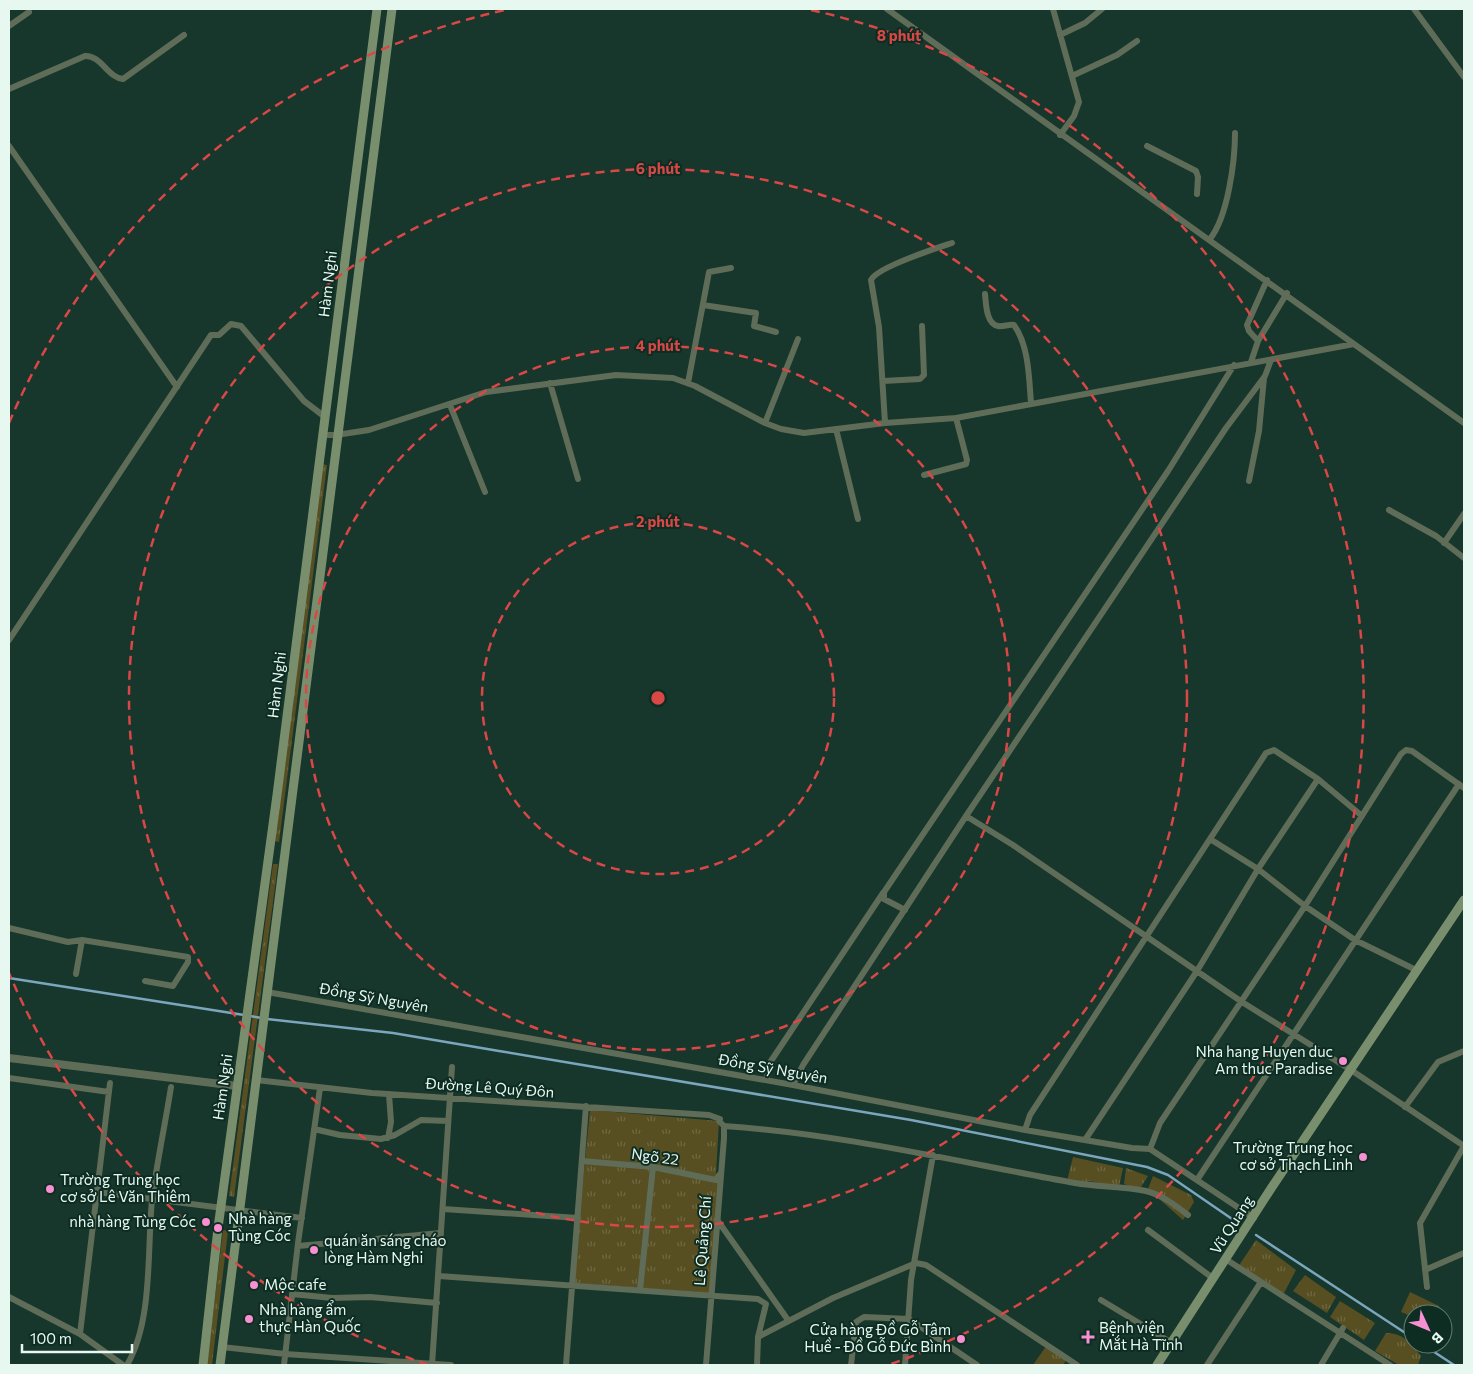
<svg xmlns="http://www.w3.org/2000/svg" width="1473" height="1374" viewBox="0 0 1473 1374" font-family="Commissioner,sans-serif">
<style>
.grass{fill:url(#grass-tufts)}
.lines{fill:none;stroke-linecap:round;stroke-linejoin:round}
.stream{stroke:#7ba6bd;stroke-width:2.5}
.minor{stroke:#5f6c58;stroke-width:6}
.tertiary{stroke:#5f6c58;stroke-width:8}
.secondary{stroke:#798e6d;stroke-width:9}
.ring{fill:none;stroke:#d94746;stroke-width:2.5;stroke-dasharray:9 6}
.poi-dot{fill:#f690d0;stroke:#0d2c22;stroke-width:2}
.labels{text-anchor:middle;stroke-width:4;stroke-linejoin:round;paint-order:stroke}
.street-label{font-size:15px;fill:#e7f8f1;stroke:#0d2c22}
.poi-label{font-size:15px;fill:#e7f8f1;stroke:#0d2c22;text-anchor:start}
.centre{fill:#d94746;stroke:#0d2c22;stroke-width:2.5}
.ring-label{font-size:15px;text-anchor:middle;font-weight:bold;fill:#d94746;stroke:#0d2c22;stroke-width:4;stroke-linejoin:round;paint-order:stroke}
</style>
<defs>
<pattern id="grass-tufts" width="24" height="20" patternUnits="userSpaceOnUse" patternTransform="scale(1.25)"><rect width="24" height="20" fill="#574f22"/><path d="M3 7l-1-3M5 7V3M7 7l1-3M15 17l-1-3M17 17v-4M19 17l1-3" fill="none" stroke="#6f6943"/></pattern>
</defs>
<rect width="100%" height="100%" fill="#17362c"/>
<path class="grass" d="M322,464L327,465L279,842L274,841Z
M273,864H278L234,1197L229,1196Z
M590,1110L719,1121L716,1174L721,1175L712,1293L573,1283Z
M1073,1157L1123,1168L1119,1187L1089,1181L1086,1185L1067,1181Z
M1126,1168L1148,1176L1139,1190L1124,1184Z
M1153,1176L1191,1195L1194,1202L1183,1220L1148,1189Z
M223,1230L228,1231L212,1365H207Z
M1256,1240L1296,1270L1283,1295L1238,1267Z
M1305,1275L1336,1297L1327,1313L1293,1291Z
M1410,1292L1439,1306V1314H1413V1317L1401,1312Z
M1340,1301L1375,1323L1364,1340L1330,1317Z
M1386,1333C1403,1333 1411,1343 1421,1356L1418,1365H1399L1375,1351Z
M1047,1345L1067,1359L1063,1365H1033Z"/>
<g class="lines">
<path class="stream" d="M9,978L244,1015
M250,1016L262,1018
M267,1019L393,1033L499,1051L911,1120L1147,1167L1168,1175L1235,1221
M1256,1235L1413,1338
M1422,1344L1454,1365"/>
<path class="minor" d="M887,9L1464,423
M1053,9L1079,102L1074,116L1060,135
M1414,9L1464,77
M9,26L29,12
M1060,35L1085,23L1102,9
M1072,76L1117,55L1137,41
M9,89L85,56C101,55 108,78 123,79L184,35
M9,146L177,387
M1147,146L1196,171L1198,177L1197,194
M1210,239C1228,216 1235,161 1235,133
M985,294C986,303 986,324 998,326C1003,327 1009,324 1014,325C1029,346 1029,378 1031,403
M703,305L756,313L754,326L776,332
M1258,341L1249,331L1247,325L1267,280
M1251,362L1258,341L1287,293
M883,381L920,379L924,375L922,326
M550,383L578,479
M688,383L709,272L731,268
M450,405L485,492
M765,423L798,339
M885,423L879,327L871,280C877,267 937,248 952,243
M836,429L858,519
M323,435H336L369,430L486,392L616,375L673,378L695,386L765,423L781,429L804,433L885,423L956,418L1354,344
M924,475L966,464L967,460L956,418
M1249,481L1259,431L1264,378
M1389,510L1436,536L1464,558
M1444,543L1464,514
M9,640L211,335H219L231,324L241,326L304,401L325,417
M966,816L1013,845L1242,1002L1351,1070L1464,1146
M1210,839L1258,869L1305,906L1355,940L1416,970
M905,910L884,899V892L1168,471L1234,365
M9,928L68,942L82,940
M76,974L82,940L188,957V962L173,986L145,981
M267,992L793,1085L1025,1130L1132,1148L1150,1149L1254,1218
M9,1078L109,1092
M256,1080L372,1093L709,1115L720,1119L719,1121L724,1126V1138L706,1365
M766,1080L771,1061L883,893
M793,1085L803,1065L966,816L1226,428L1265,376L1271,360
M1405,1107L1438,1062L1464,1051
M724,1126C843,1134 958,1162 1075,1183C1098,1187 1123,1186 1146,1191C1162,1195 1175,1205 1188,1215
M314,1129L340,1135L381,1139L395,1135L421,1120L448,1121
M1025,1130L1030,1115L1266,753L1274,750L1318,779L1362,816
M388,1138L391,1122L389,1094
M1085,1140L1197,971L1258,869L1318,779
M1150,1149L1160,1123L1305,906L1401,754L1406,750L1412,751L1464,788
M582,1161L653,1167L716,1180L720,1174
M1197,1180L1459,784
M97,1192L302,1218
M443,1209L578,1218
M718,1221L788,1320
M1148,1230L1214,1279
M298,1246L441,1233
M1227,1260L1390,1365
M916,1263L926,1265L1077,1365
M1425,1270L1464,1253
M439,1276L758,1299L766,1304L758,1337L757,1365
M1427,1287L1420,1223L1464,1146
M640,1290L653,1167
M292,1294L332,1298L370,1297L437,1303
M9,1297L80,1334L123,1365
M1101,1300L1172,1343
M80,1334L110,1083
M758,1337L833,1298L916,1263
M222,1347L285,1354L451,1365
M127,1365C153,1321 147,1251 152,1200C157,1162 165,1125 171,1087
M284,1365L298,1243L320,1088
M432,1365L452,1067
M566,1365L586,1106
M851,1365L856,1322L864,1317L909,1319L977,1365
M905,1365L911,1280L933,1155
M1207,1365L1261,1282
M1321,1365L1343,1328"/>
<path class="tertiary" d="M9,1058L237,1086"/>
<path class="secondary" d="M203,1365L218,1228L277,795L377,9
M220,1365L392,9
M1157,1365L1272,1187L1464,900"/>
</g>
<g class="ring">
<circle cx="658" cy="698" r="176"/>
<circle cx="658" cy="698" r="352"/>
<circle cx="658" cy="698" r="529"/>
<path d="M428 1365A705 705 0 0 1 9 973M9 423A705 705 0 0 1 505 10M811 10A705 705 0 0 1 888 1365"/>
</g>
<g class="poi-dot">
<circle cx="1343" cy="1061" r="5"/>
<circle cx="1363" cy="1157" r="5"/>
<circle cx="50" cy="1189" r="5"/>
<circle cx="206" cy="1222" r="5"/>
<circle cx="218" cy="1228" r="5"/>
<circle cx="314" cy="1250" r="5"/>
<circle cx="254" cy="1285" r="5"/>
<circle cx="249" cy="1319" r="5"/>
<path d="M1085.5 1329.5h5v5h5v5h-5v5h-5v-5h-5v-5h5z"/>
<circle cx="961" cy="1339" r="5"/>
</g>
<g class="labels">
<g class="street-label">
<text transform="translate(328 284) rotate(-83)" y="5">Hàm Nghi</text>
<text transform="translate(277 685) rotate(-83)" y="5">Hàm Nghi</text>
<text transform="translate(374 998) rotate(10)" y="5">Đồng Sỹ Nguyên</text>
<text transform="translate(773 1069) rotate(10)" y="5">Đồng Sỹ Nguyên</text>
<text transform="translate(223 1087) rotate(-82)" y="5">Hàm Nghi</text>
<text transform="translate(490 1088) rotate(4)" y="5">Đường Lê Quý Đôn</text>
<text transform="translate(655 1157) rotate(8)" y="5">Ngõ 22</text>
<text transform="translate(1232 1225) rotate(-57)" y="5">Vũ Quang</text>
<text transform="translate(703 1241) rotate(-86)" y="5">Lê Quảng Chí</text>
</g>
<g class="poi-label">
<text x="1333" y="1057" text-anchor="end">Nha hang Huyen duc<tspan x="1333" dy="17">Am thuc Paradise</tspan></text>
<text x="1353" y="1153" text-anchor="end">Trường Trung học<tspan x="1353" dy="17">cơ sở Thạch Linh</tspan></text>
<text x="60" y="1185">Trường Trung học<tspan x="60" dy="17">cơ sở Lê Văn Thiêm</tspan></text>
<text x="228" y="1224">Nhà hàng<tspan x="228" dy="17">Tùng Cóc</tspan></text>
<text x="196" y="1227" text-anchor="end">nhà hàng Tùng Cóc</text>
<text x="324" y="1246">quán ăn sáng cháo<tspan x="324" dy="17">lòng Hàm Nghi</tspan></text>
<text x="264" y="1290">Mộc cafe</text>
<text x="259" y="1315">Nhà hàng ẩm<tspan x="259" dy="17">thực Hàn Quốc</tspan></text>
<text x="1099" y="1333">Bệnh viện<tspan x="1099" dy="17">Mắt Hà Tĩnh</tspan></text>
<text x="951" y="1335" text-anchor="end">Cửa hàng Đồ Gỗ Tâm<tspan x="951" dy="17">Huề - Đồ Gỗ Đức Bình</tspan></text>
</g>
</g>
<circle cx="658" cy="698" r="8" class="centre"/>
<g class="ring-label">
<text x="899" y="41">8 phút</text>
<text x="658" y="174">6 phút</text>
<text x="658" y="351">4 phút</text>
<text x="658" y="527">2 phút</text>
</g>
<rect width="1473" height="1374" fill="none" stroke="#e7f8f1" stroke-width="20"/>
<g transform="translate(1428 1329) rotate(134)"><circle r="24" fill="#0d2c22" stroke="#647e75"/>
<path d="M0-4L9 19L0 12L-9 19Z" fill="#f690d0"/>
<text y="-8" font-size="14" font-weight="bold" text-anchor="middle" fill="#e7f8f1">B</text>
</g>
<path d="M22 1344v8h110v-8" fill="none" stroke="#e7f8f1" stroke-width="2.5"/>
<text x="30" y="1344" font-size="15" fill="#e7f8f1" stroke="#0d2c22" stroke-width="4" paint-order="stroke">100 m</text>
</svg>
